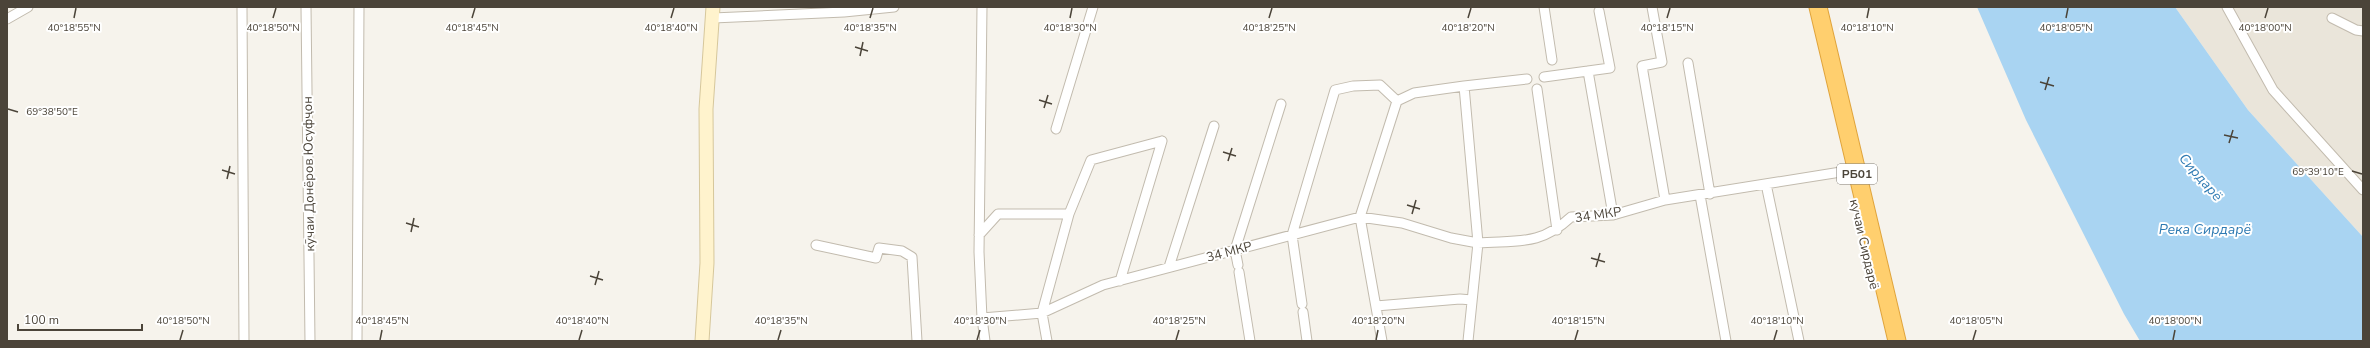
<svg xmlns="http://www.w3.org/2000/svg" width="2370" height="348" viewBox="0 0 2370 348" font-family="'Nunito Sans',sans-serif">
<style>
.residential{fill:#eae5da}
.water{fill:#a9d4f2}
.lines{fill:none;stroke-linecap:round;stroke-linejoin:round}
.street-casing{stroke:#c2bbae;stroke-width:11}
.secondary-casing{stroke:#d6c79b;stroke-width:15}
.highway-casing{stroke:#e0a43c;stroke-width:19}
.street{stroke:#fff;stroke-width:9}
.secondary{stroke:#fff3cd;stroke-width:13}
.highway{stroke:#ffcf6e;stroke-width:17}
.ticks{fill:none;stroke:#4b4439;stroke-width:1.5}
.labels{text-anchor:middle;stroke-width:4;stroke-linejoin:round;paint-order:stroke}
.shield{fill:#fff;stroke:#817c74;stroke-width:1}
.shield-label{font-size:12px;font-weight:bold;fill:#4b4439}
.street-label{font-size:13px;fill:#4b4439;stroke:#fff}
.water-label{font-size:14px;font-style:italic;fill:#2e7ab2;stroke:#fff}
.ticks-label{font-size:10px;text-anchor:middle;fill:#4b4439;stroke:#fff;stroke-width:4;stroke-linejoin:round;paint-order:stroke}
</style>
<rect width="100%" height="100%" fill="#f6f3ec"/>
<path class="residential" d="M2175,7H2363V237L2248,110Z"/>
<path class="water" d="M1977,7H2175L2248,110L2363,237V341H2140L2124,314L2026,120Z"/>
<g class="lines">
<g class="street-casing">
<path id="street" d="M242,7L244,341
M306,7L310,341
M982,7L979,252L982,318L985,341
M1544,7L1552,60
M1652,7L1662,62L1642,66L1665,200
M2227,7L2273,90L2363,190
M713,18L844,12L894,7
M2332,18L2356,30L2363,31
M7,19L28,7
M1688,63L1710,194
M1588,71L1613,215
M1544,77L1610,68L1599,11
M1537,89L1557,230
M1056,129L1093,7
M1766,184L1799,341
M1700,195L1726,341
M979,235L998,214H1069L1091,160L1162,141
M816,245L876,258L879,248L902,251L912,257L917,341
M1238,265L1235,250L1281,104
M1169,267L1214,126
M1239,272L1250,341
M1120,281L1162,141
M1302,304L1292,235L1335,90L1353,86L1380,85L1397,101L1414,93L1464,86
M1376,306L1460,299L1472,300
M1303,312L1307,341
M982,318L1042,313L1103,285L1360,217L1402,223L1451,238L1478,243L1464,86L1527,79
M357,341L359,7
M1047,341L1042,313L1069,214
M1382,341L1360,217L1397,101
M1468,341L1478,243C1518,240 1540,246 1571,217L1613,215L1665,200L1847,171"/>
</g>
<g class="secondary-casing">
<path id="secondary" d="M702,341L707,263L706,109L713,7"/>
</g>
<g class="highway-casing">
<path id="highway" d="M1818,7L1897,341"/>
</g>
<use href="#street" class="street"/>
<use href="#secondary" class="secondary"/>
<use href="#highway" class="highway"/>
</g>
<path class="ticks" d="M74,18L76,8M273,18L276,8M472,18L475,8M671,18L674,8M870,18L873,8M1070,18L1072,8M1269,18L1272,8M1468,18L1471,8M1667,18L1670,8M1867,18L1869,8M2066,18L2068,8M2265,18L2268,8M855,47L868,51M860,56L863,42M2040,82L2054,86M2045,90L2049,77M1039,100L1052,104M1044,108L1048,95M8,109L18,112M2224,135L2238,138M2229,143L2233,130M1223,152L1236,156M1228,161L1232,148M222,170L235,174M2352,171L2362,174M227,179L230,166M1407,205L1420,209M1412,214L1416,200M406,223L419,227M411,232L414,218M1591,258L1605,262M1596,267L1600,253M590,276L603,280M595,285L599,271M180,340L183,330M380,340L382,330M579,340L582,330M778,340L781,330M977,340L980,330M1176,340L1179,330M1376,340L1378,330M1575,340L1578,330M1774,340L1777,330M1973,340L1976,330M2173,340L2175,330"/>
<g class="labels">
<rect class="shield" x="1837" y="164" width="40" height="20" rx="3"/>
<g class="shield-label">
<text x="1857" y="178">РБ01</text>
</g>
<g class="street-label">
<text transform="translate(308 174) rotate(-91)" y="5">кӯчаи Донёров Юсуфҷон</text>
<text transform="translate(1598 214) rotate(-8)" y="5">34 МКР</text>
<text transform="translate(1865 244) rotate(77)" y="5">кучаи Сирдарё</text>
<text transform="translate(1229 251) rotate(-15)" y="5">34 МКР</text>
</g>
<g class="water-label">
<text transform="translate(2201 177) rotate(49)" y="5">Сирдарё</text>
<text x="2205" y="234">Река Сирдарё</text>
</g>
</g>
<g class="ticks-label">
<text x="1667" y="31">40°18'15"N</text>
<text x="74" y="31">40°18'55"N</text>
<text x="273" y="31">40°18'50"N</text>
<text x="472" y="31">40°18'45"N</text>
<text x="671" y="31">40°18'40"N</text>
<text x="870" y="31">40°18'35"N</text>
<text x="1070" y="31">40°18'30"N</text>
<text x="1269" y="31">40°18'25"N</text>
<text x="1468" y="31">40°18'20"N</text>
<text x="1867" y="31">40°18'10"N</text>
<text x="2066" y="31">40°18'05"N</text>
<text x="2265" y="31">40°18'00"N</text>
<text x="52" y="115">69°38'50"E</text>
<text x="2318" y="175">69°39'10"E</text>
<text x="183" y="324">40°18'50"N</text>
<text x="980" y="324">40°18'30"N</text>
<text x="1179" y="324">40°18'25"N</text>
<text x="1378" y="324">40°18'20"N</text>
<text x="1777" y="324">40°18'10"N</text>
<text x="1976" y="324">40°18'05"N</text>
<text x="2175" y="324">40°18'00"N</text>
<text x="382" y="324">40°18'45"N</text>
<text x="582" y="324">40°18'40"N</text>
<text x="781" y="324">40°18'35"N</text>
<text x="1578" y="324">40°18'15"N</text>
</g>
<rect width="2370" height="348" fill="none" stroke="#4b4439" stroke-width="16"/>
<path d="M18 324v6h124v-6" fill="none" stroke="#4b4439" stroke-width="2"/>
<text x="24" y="324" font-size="12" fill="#4b4439" stroke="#ffffff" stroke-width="3" paint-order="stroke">100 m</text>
</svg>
